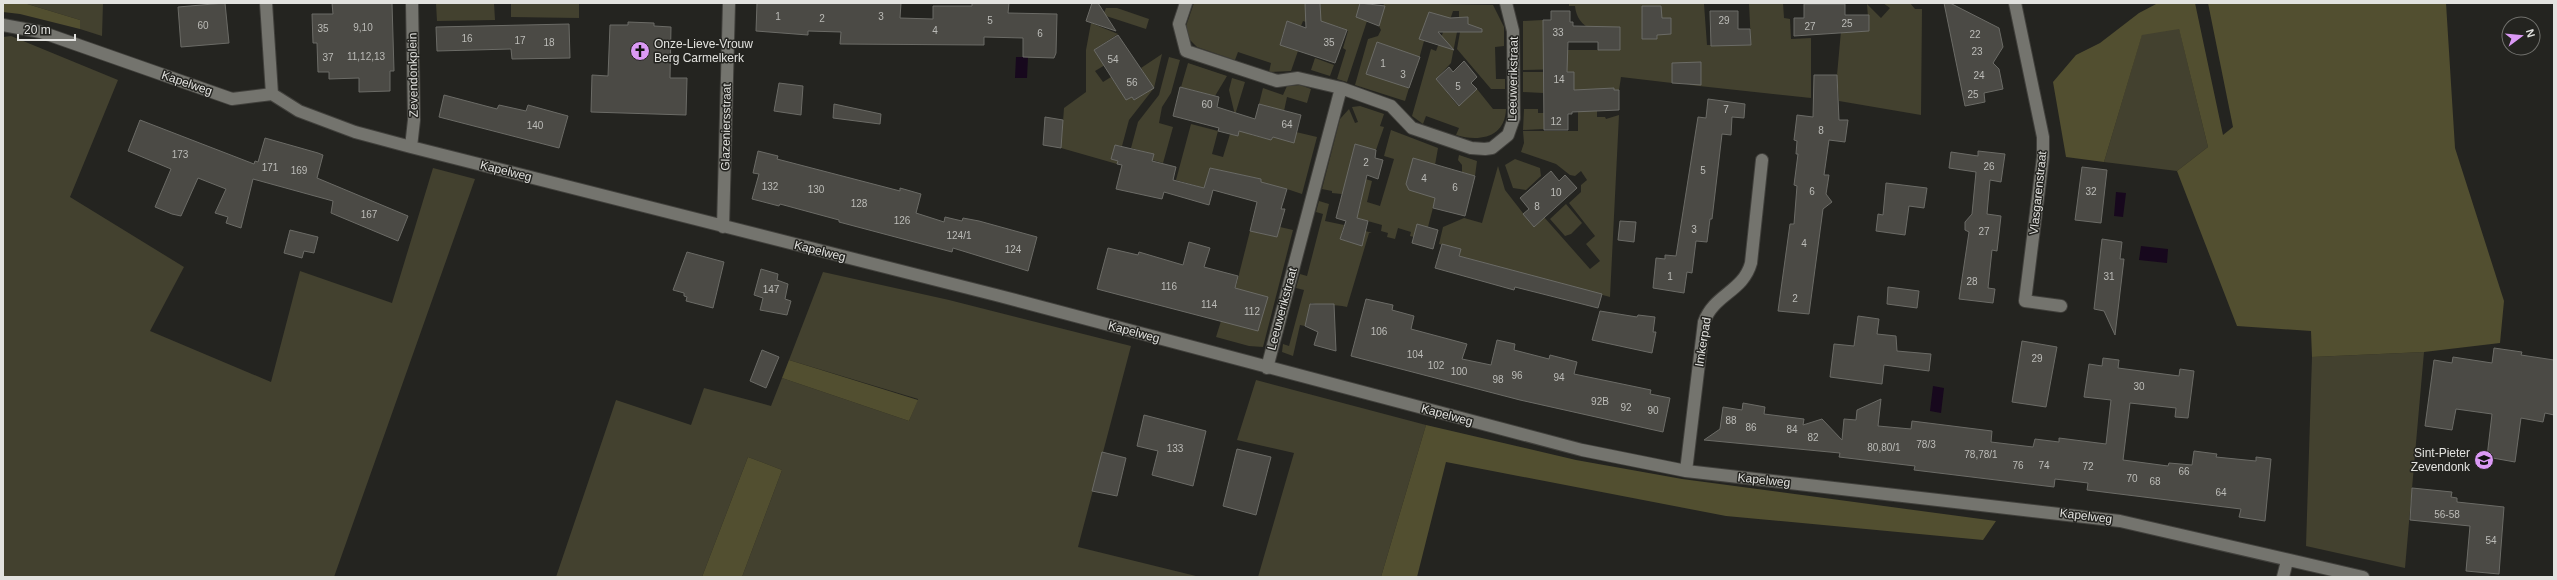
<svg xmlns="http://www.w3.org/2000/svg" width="2557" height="580" viewBox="0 0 2557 580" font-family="Arial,sans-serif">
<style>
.green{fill:#43412f}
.forest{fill:#524f30}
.water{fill:#17081d}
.building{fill:#4b4a45;stroke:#6b6b66}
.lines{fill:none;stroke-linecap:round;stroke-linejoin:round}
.street-casing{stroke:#41403c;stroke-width:14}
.street{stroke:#74746e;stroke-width:12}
.labels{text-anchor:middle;stroke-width:3;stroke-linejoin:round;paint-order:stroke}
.number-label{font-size:10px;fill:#bcbcb8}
.poi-label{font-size:12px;fill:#e2e2df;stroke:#242420;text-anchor:start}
.street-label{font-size:12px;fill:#e2e2df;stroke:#242420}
</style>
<rect width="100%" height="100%" fill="#242420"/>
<path class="green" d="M24,3H103L102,36L80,29V20Z
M436,3H494L495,20L437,21Z
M511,3H579V18L511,17Z
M1194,3H1306L1321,14L1320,3H1360L1357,17L1367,21L1347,82L1337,79L1346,50L1343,48L1348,31C1333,21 1318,27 1303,21L1301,26L1287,21L1280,44L1298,51L1291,71L1269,72L1271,63L1238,52L1235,60L1197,47L1189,39L1186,26Z
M1384,3L1493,5L1504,27V46L1495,47L1496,79H1505V89H1491L1457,49L1460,32H1468V17H1459V11H1453L1446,32H1457L1451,63L1436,79L1458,106L1477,89L1493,109H1506C1505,138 1479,142 1456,135L1459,128L1426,116L1423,124L1412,116L1431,49L1436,51L1445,27L1442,16L1429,12L1420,39L1424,41L1417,66L1416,56L1380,43L1367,74L1409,88L1405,101L1355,85L1368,39L1378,36L1381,30L1379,26Z
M1569,3H1719L1704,4L1707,45H1751L1749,3H1783L1784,18L1790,19L1791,39L1811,38V98L1690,85V77H1701V63L1672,64V83L1621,77L1619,90H1614V88L1598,89L1572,100L1574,72H1567L1566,69L1523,70V21L1543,20V42H1565V50H1620V41C1601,33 1577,30 1575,6H1569Z
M1883,3H1910L1915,9H1922L1921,115L1839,101L1837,75L1841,31H1869L1867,4L1881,18L1890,8Z
M1106,8H1117L1149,19L1146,29L1103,15Z
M1091,23L1118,34L1094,50L1105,65L1095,71L1103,82L1111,77L1126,100L1132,97L1134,100L1153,88L1141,68L1162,54L1154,88L1129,120L1122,146L1115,145L1111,159L1118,161L1117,164L1061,148L1064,108L1086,92V50Z
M2179,28L2208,147L2177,171L2104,162L2142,34Z
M11,36L118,80L70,197L184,267L150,331L271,382L300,271L392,303L433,168L475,179L334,577H3V37Z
M1169,57L1180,60L1171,93L1162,107L1159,123L1173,127L1163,163L1152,160L1153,154L1131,148L1138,122L1159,95Z
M1315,58L1334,65L1330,76L1311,70Z
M1188,63L1227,76L1215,96L1181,87Z
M1523,72H1543V93L1523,92Z
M1232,78L1245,82L1235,115L1229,90Z
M1300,85L1311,89L1307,103L1287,97L1284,111L1259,104L1263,88L1283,95L1287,86Z
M1360,106L1384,114L1380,126L1384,127L1376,150L1355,144L1350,164L1351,195L1332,193V191L1322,189L1340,119L1349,109L1355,123L1358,122L1352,107Z
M1524,109H1538V113H1544V129L1523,130Z
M1578,109L1597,111V117H1605L1606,119L1619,115L1610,297L1459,256L1461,249L1439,244L1443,227L1464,218L1482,223L1498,166L1505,190L1533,226L1544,217L1590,269L1600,261L1586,244L1595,236L1569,203L1581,192V185L1587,180L1581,171L1575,176L1570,175L1556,164L1521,152L1524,143L1523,131H1578Z
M1243,119L1254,126L1252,135L1271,140L1273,137L1293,142L1296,132L1317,137L1302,194L1287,189L1259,187L1261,179L1210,168L1204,188L1176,180L1191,124L1218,131L1212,154L1223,157L1230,134L1238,136Z
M1391,130L1438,148L1435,165L1409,182V190L1436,196L1428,227L1414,237L1410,236L1411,232L1398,228L1395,239L1387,237L1388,233L1381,231L1382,225L1357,218L1362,198L1354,196L1359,177L1372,181L1367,202L1380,206L1394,159L1384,156Z
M1459,155L1477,161L1475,176L1462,172V165L1458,160Z
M1515,159L1540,168L1541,176L1526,190L1513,188L1505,165Z
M1319,201L1329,204L1325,221L1344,225L1340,239L1352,243L1356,228L1372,233H1369L1347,307C1334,304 1323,306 1311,303L1305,326L1300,325L1293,356L1282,352L1283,344L1289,346L1304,290L1296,288L1300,274L1307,276L1323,214L1316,212Z
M1566,204L1582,223L1571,234L1565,236L1550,219Z
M1280,227L1293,230L1263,347L1249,346L1216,337L1221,321L1234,294L1250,231L1277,237Z
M823,272L949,300L1131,346L1078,547L1200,577H742L782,470L748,457L702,577H556L616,400L691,425L704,388L771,406L782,378L909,421L918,399L789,360Z
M2424,352L2405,568L2306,546L2312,357Z
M1256,380L1426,425L1381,577H1258L1294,453L1237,440Z"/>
<path class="forest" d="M3,3H24L80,20V29L20,14L3,12Z
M2158,3H2195L2223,135L2233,127L2208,3H2446L2455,148L2504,301L2500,343L2424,352L2312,357L2311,331L2237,326L2177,171L2208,147L2179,29L2142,35L2104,162L2066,157L2053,82L2076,55L2100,43L2139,13Z
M789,360L918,400L909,421L782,378Z
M1426,425L1576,460L1682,479L1996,521L1983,540L1726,516L1446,462L1417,577H1381Z
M748,457L782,470L742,577H702Z"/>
<path class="water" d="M1016,57H1028L1027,78H1015Z
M2116,192L2126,193L2123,217L2114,216Z
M2141,246L2168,249L2167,263L2139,260Z
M1933,386L1944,388L1941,413L1930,411Z"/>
<path class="building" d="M225,3L229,43L181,47L178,7Z
M332,3H392L394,71H390V91L359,92V78L329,79V72H318L317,43H313L312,14H333Z
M757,3H901L900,18L933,19V6H972V3H1009L1008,13L1057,14L1056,53L1054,58L1023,57V38L984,37V45L840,44L841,32L808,31V35L756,31Z
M1092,3H1098L1116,31L1086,21Z
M1305,3H1320L1321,21L1347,30L1335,63L1280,45L1287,21L1306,28Z
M1360,3L1385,6L1379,26L1356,17Z
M1944,3H1950L1999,28L2003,47L1993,63L1999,69L2003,89L1984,93L1985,102L1965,106Z
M1804,4H1845V15H1869V31L1794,36V18H1804Z
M1642,6H1661L1662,18H1671V34L1657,35V39H1642Z
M1551,11H1570V22H1573V26L1620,27V50H1598V42H1568L1567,72H1574V90L1614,88V90H1619V110L1572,112V114H1568V130H1544L1543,20H1551Z
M1710,11H1738V29H1750L1751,45L1711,46Z
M1429,12L1450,18L1468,17V24L1482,29V32H1438L1454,50L1419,39Z
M628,22L654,23V26L671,27L670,78H687L686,115L591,112L592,75L608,76L610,25H628Z
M569,24L570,58L512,59L511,49L437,51L436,27Z
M1118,35L1154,88L1134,100L1132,97L1126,100L1094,50Z
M1377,42L1420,57L1409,88L1366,74Z
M1464,61L1477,77L1471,83L1477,89L1459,106L1436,79L1449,67L1453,72Z
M1701,62V85L1672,83V63Z
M1814,75H1837L1839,120H1848L1845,142L1829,140L1824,175H1829L1826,194L1832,202L1823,209L1809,314L1778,311L1790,224H1794L1797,186L1794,185L1798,154H1796L1797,141L1794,140L1797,115L1813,117Z
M779,83L803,86L801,115L774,111Z
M1180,87L1219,97L1217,107L1255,119L1259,104L1301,115L1294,143L1273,137L1271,140L1239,131L1238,136L1218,131L1219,128L1173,116Z
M444,95L497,109L499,105L526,111L528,105L568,116L559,148L439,117Z
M1708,99L1745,104L1744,118L1732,117L1731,135L1722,134L1712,219H1710L1707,242L1696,241L1692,273L1687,272L1684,293L1653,288L1656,258L1665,259V255L1676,256L1698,117L1706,118Z
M834,104L881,114L880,124L833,118Z
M1045,117L1063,120L1061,148L1043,145Z
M140,120L254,164L255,161L258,162L265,138L318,153L323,155L317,178L408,216L398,241L331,213L333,201L253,179L241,228L226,223L228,217L215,213L226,189L198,178L181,216L172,214L155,207L171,169L128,151Z
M1355,144L1376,150L1375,158L1383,160L1378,179L1367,175L1357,218L1368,221L1362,246L1340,239L1346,221L1336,218Z
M1115,145L1154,154L1152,161L1176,167L1173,180L1204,188L1210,168L1261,179V182L1287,189L1281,209H1285L1277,237L1250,231L1257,202L1213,190L1209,205L1164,192L1162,199L1116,189L1122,165L1117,164L1118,161L1111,159Z
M758,151L778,156L777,159L900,191V188L921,194L916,213L944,222L945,217L962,221L963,218L979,221L1037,237L1028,271L953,248L952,252L839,222V220L780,204L779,206L752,199L759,174L753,173Z
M1978,151L2005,154L2001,182L1990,180L1987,214L2001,216L1997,251L1992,250L1988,288L1995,289L1993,303L1959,299L1969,232L1965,230V222L1972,214L1976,172L1949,168L1951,152L1978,156Z
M1413,158L1475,176L1465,216L1433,208L1435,198L1409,190L1406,184Z
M2082,167L2107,170L2101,223L2075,220Z
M1551,171L1559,181L1565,175L1577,188L1534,227L1523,214L1529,209L1520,198Z
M1886,183L1927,188L1924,208L1909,206L1905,235L1876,231L1878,214L1883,215Z
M1620,221L1636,222L1634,242L1618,240Z
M1417,224L1438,230L1433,249L1412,243Z
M290,230L318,237L314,253L304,251L302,258L284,253Z
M2102,239L2122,242L2120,259H2124L2115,335L2104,311L2094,309Z
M1189,242L1210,248L1204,267L1238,276L1235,288L1268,297L1258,331L1097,289L1108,248L1138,255L1139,252L1183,265Z
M1442,244L1461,249L1459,256L1602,294L1598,308L1515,287L1514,290L1435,268Z
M687,252L724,262L713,308L686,301L687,297L684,296V293L673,290Z
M761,269L778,274L777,280L788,284L785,299L791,301L787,315L760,310L763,298L754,295Z
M1888,287L1919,291L1917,308L1887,304Z
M1366,299L1393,305L1392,310L1414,316L1411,329L1467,344L1462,359L1491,365L1497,340L1515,344L1514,350L1549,359L1550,355L1577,362L1574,374L1651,390L1650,394L1670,398L1663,432L1520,400L1351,356Z
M1310,304H1334L1336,351L1314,345L1318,332L1305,326Z
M1600,311L1637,317L1638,315L1655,317L1653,332H1656L1652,353L1592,340Z
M1858,316L1879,319L1877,334L1896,336L1897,351L1931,354L1929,371L1884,365L1882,384L1830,377L1834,344L1854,346Z
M2022,341L2057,347L2046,407L2012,402Z
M2494,348L2522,352L2521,355L2554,360V415L2545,413L2543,422L2521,418L2515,462L2487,457L2492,414L2456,409L2452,430L2425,426L2434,360L2452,363L2453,357L2492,363Z
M762,350L779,357L766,388L750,381Z
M2103,358L2119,360L2118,368L2179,376L2180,369L2194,371L2188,418L2175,417L2176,408L2130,403L2123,460L2168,466L2169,463L2192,465L2194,451L2217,454L2216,457L2256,461V457L2271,459L2265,521L2239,517L2241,509L2087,490L2088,483L2055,479L2054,487L1914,470L1915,466L1839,457L1840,453L1704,440L1720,429L1723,407L1742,410L1743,403L1765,407L1764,414L1804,419L1803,425L1822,419L1842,440L1844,419L1856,420L1857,410L1881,399L1878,426L1911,429L1912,421L1992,431L1991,442L2033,447L2035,439L2059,442V438L2106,444L2111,400L2084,397L2089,364L2102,366Z
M1144,415L1206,431L1193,486L1152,475L1158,451L1137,446Z
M1237,449L1271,457L1256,515L1223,506Z
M1102,452L1126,458L1117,496L1092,491Z
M2412,488L2452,492L2451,497L2457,498V502L2504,507L2499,574L2466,571L2470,526L2410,520Z"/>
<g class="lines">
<g class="street-casing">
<path id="street" d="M266,3L272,94
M1186,3L1179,24L1186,51L1277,81L1298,78L1341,88L1391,106L1412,128L1471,148L1485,149L1492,148L1508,135L1514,118L1513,31L1506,3
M2015,3L2043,137V157L2025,301L2061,306
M3,25L41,32L232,99L272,94L299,111L355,132L411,147L996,295L1582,450L1686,471L2120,521L2363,577
M411,147L414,120L412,3
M723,227L729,3
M1267,368L1341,88
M1686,471L1704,322C1714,294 1743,292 1751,263L1762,160
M2283,577L2287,561"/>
</g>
<use href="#street" class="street"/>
</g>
<defs>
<g id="church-disc" transform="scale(1)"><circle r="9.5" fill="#db99f5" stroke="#242420"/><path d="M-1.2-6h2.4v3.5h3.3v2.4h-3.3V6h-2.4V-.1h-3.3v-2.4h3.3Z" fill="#111"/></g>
<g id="school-disc" transform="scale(1)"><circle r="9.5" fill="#db99f5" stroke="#242420"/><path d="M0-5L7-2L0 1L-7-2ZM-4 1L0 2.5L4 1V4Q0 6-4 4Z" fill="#111"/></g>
</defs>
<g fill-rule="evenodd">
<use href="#church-disc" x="640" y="51"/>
<use href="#school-disc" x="2484" y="460"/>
</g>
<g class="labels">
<g class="number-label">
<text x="778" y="20">1</text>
<text x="881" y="20">3</text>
<text x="822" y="22">2</text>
<text x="990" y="24">5</text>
<text x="1724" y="24">29</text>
<text x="1847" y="27">25</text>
<text x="203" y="29">60</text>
<text x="1810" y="30">27</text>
<text x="363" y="31">9,10</text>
<text x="323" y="32">35</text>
<text x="935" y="34">4</text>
<text x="1558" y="36">33</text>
<text x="1040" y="37">6</text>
<text x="1975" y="38">22</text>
<text x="467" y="42">16</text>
<text x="520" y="44">17</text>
<text x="549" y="46">18</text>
<text x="1329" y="46">35</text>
<text x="1977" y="55">23</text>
<text x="366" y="60">11,12,13</text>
<text x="328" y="61">37</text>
<text x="1113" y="63">54</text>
<text x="1383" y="67">1</text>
<text x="1403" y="78">3</text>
<text x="1979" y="79">24</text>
<text x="1559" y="83">14</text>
<text x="1132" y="86">56</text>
<text x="1458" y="90">5</text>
<text x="1973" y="98">25</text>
<text x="1207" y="108">60</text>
<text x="1726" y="113">7</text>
<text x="1556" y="125">12</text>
<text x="1287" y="128">64</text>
<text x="535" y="129">140</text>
<text x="1821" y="134">8</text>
<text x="180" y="158">173</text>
<text x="1366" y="166">2</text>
<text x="1989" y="170">26</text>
<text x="270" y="171">171</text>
<text x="299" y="174">169</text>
<text x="1703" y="174">5</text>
<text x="1424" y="182">4</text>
<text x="770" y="190">132</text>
<text x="1455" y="191">6</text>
<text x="816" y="193">130</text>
<text x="1812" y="195">6</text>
<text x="2091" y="195">32</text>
<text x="1556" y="196">10</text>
<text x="859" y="207">128</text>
<text x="1537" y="210">8</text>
<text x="369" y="218">167</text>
<text x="902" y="224">126</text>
<text x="1694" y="233">3</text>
<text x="1984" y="235">27</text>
<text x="959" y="239">124/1</text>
<text x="1804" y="247">4</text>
<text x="1013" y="253">124</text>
<text x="1670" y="280">1</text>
<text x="2109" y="280">31</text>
<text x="1972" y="285">28</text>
<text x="1169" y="290">116</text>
<text x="771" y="293">147</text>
<text x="1795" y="302">2</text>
<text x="1209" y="308">114</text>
<text x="1252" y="315">112</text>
<text x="1379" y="335">106</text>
<text x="1415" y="358">104</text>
<text x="2037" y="362">29</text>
<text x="1436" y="369">102</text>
<text x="1459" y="375">100</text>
<text x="1517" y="379">96</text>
<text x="1559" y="381">94</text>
<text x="1498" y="383">98</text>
<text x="2139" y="390">30</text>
<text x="1600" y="405">92B</text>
<text x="1626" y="411">92</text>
<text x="1653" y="414">90</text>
<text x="1731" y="424">88</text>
<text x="1751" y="431">86</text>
<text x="1792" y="433">84</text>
<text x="1813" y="441">82</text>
<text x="1926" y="448">78/3</text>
<text x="1884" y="451">80,80/1</text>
<text x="1175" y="452">133</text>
<text x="1981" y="458">78,78/1</text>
<text x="2018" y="469">76</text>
<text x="2044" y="469">74</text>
<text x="2088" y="470">72</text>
<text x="2184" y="475">66</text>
<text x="2132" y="482">70</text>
<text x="2155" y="485">68</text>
<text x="2221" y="496">64</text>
<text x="2447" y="518">56-58</text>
<text x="2491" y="544">54</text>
</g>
<g class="poi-label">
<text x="654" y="48">Onze-Lieve-Vrouw<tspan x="654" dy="14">Berg Carmelkerk</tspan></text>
<text x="2470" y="457" text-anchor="end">Sint-Pieter<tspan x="2470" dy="14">Zevendonk</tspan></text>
</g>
<g class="street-label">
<text transform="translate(413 75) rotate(-91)" y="4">Zevendonkplein</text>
<text transform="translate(1513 79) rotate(-89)" y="4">Leeuwerikstraat</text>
<text transform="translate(187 83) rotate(19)" y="4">Kapelweg</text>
<text transform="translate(726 127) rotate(-89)" y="4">Glazeniersstraat</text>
<text transform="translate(506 171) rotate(14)" y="4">Kapelweg</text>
<text transform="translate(2038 193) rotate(-84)" y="4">Vlasgarenstraat</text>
<text transform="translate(820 251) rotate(14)" y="4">Kapelweg</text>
<text transform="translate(1282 309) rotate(-75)" y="4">Leeuwerikstraat</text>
<text transform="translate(1134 332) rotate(15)" y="4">Kapelweg</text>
<text transform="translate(1703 342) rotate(-81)" y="4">Imkerpad</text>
<text transform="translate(1447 415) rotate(15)" y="4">Kapelweg</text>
<text transform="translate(1764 480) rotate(6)" y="4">Kapelweg</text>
<text transform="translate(2086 516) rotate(7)" y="4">Kapelweg</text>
</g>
</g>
<rect width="2557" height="580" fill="none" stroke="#e2e2df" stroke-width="8"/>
<g transform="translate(2521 36) rotate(74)"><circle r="19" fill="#242420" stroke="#70706c"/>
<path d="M0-3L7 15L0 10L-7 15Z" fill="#db99f5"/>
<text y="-6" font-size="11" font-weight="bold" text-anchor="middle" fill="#e2e2df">N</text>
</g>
<path d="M18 34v6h57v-6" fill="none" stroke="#e2e2df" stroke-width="2"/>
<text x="24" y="34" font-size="12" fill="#e2e2df" stroke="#242420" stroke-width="3" paint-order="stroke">20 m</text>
</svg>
